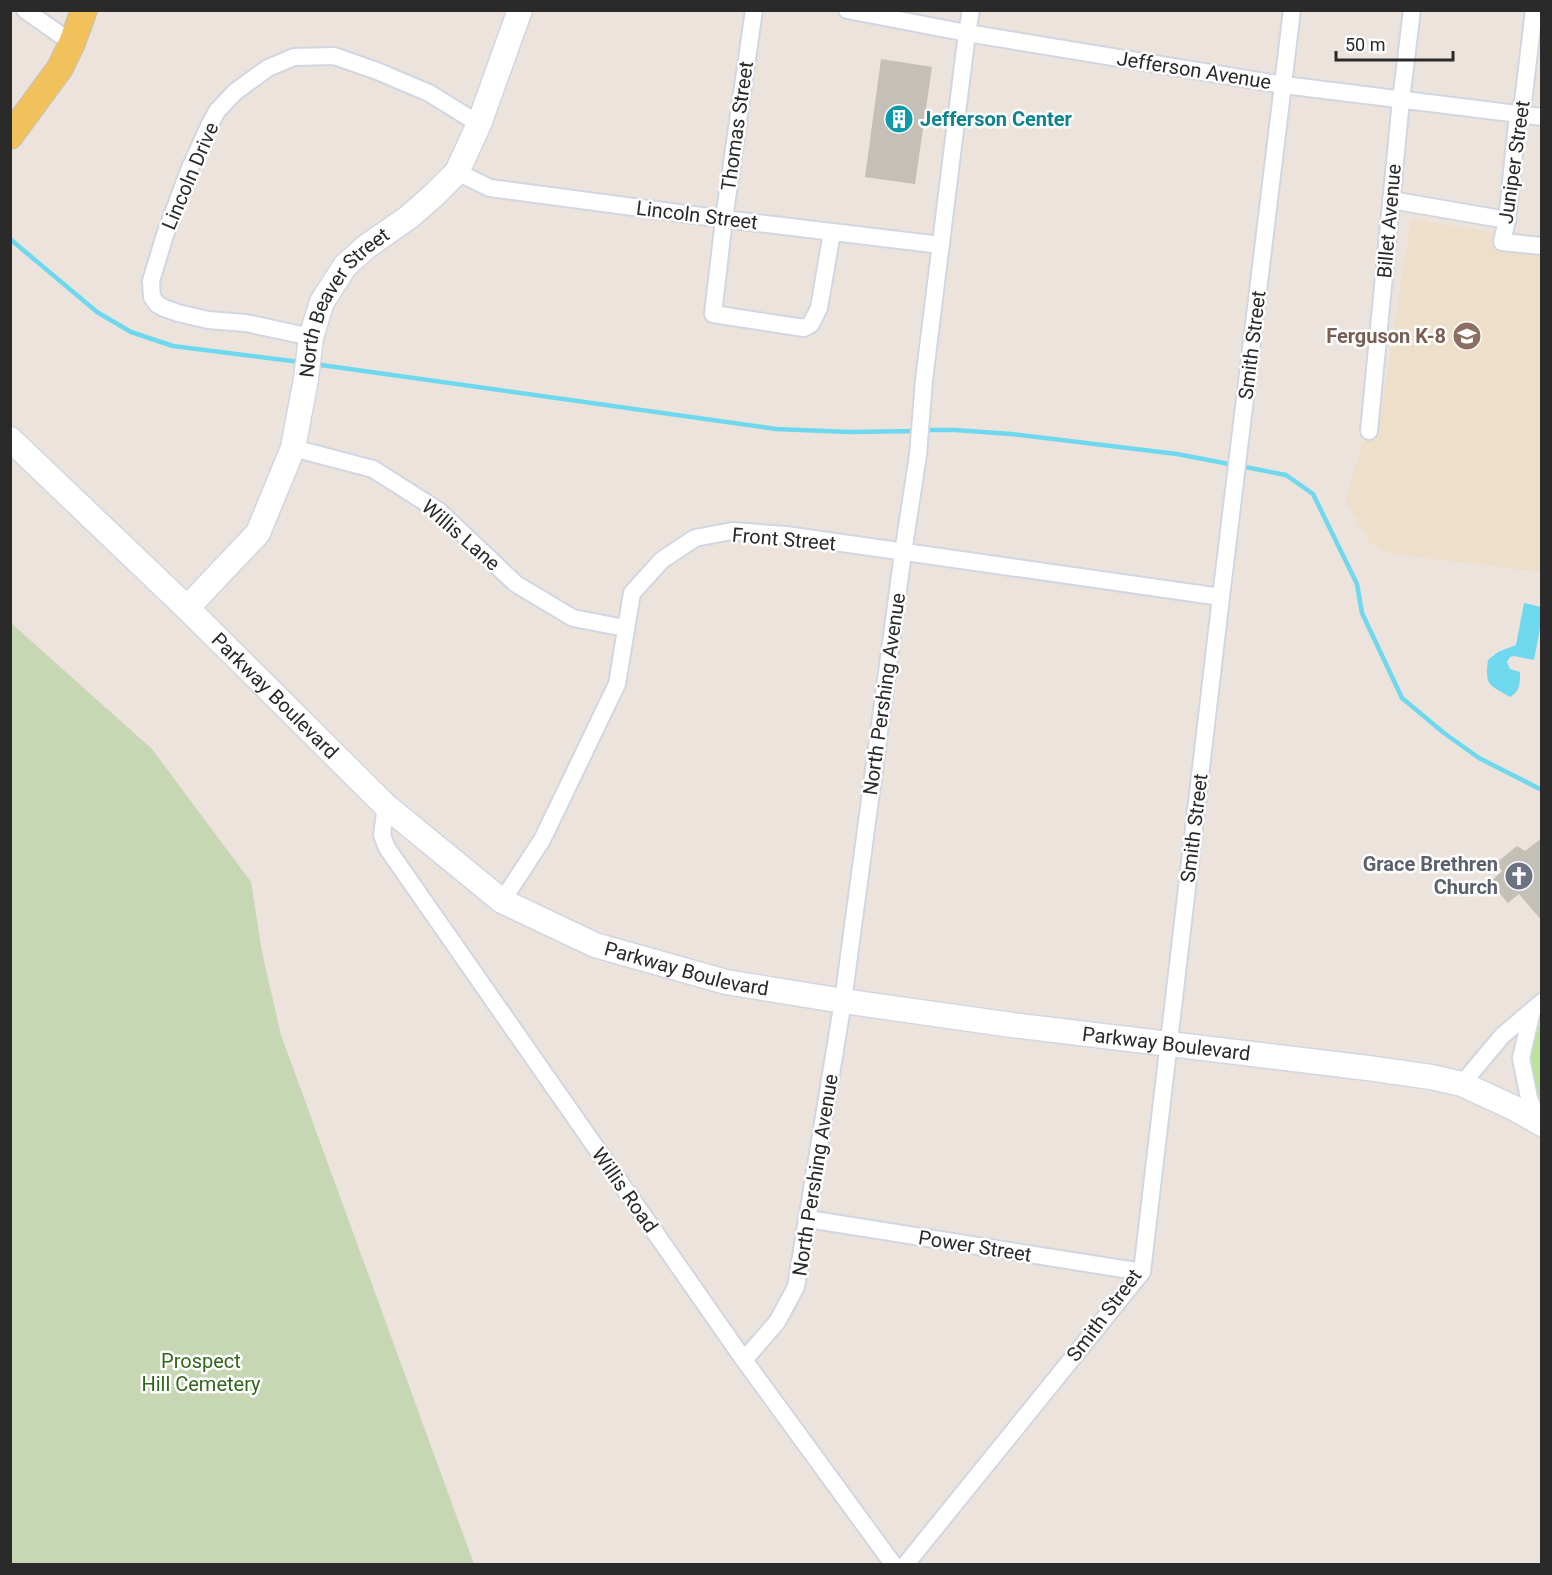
<svg xmlns="http://www.w3.org/2000/svg" width="1552" height="1575" viewBox="0 0 1552 1575" font-family="Roboto,sans-serif">
<style>
.education{fill:#eedfcb}
.green{fill:#b8e398}
.cemetery{fill:#c7d6b3}
.water{fill:#6ed8ef}
.lines{fill:none;stroke-linecap:round;stroke-linejoin:round}
.stream{stroke:#6ed8ef;stroke-width:4.5}
.building{fill:#c4bfb7}
.street-casing{stroke:#d1d6e3;stroke-width:20}
.secondary-casing{stroke:#d1d6e3;stroke-width:27}
.primary-casing{stroke:#c3c3c3;stroke-width:28}
.street{stroke:#fff;stroke-width:16}
.secondary{stroke:#fff;stroke-width:24}
.primary{stroke:#f1c15c;stroke-width:26}
.labels{text-anchor:middle;stroke-width:5;stroke-linejoin:round;paint-order:stroke}
.street-label{font-size:20px;fill:#2a2a2a;stroke:#fff}
.culture-label{font-size:20px;font-weight:bold;fill:#0d838f;stroke:#fff;text-anchor:start}
.education-label{font-size:20px;font-weight:bold;fill:#785e54;stroke:#fff;text-anchor:end}
.worship-label{font-size:20px;font-weight:bold;fill:#5b616d;stroke:#fff;text-anchor:end}
.park-label{font-size:20px;fill:#31671a;stroke:#fff}
</style>
<rect width="100%" height="100%" fill="#ece3dc"/>
<path class="education" d="M1411,219L1541,240V572L1390,554L1371,544L1345,501L1362,444L1378,432Z"/>
<path class="green" d="M1541,1024V1104L1526,1067L1538,1028Z"/>
<path class="cemetery" d="M11,623L152,749L251,882L262,952L281,1035L474,1564H11Z"/>
<path class="water" d="M1524,603L1541,607V623L1534,660L1514,656L1510,657L1507,662L1510,669L1520,672C1520,683 1520,692 1510,697C1488,684 1485,686 1488,660L1498,652L1516,645Z"/>
<g class="lines">
<path class="stream" d="M10,239L97,312L131,332L173,346L300,362
M314,364L776,429L849,432L916,431
M924,430H955L1011,434L1177,454L1286,475L1313,494L1357,584L1362,613L1402,698L1444,733L1479,758L1542,790"/>
</g>
<path class="building" d="M881,59L932,67L915,184L865,177Z
M1542,838V921L1519,894L1508,903L1490,882L1502,871L1496,863L1517,846L1525,851Z"/>
<g class="lines">
<g class="street-casing">
<path id="street" d="M25,10L72,43
M754,10L724,219L713,314L804,328L811,324L819,308L832,232
M847,10L967,33L1284,85L1542,117
M1534,10L1523,102L1518,114L1507,220L1502,242L1542,246
M457,172L490,188L724,219L941,245
M1391,200L1507,220
M311,337L246,323L208,320L178,313L164,308L157,304L152,297L151,281L165,235L190,168L209,126L217,111L235,92L268,68L294,57L334,56L377,71L429,93L479,124
M1369,431L1401,100L1412,10
M293,448L373,469L439,511L516,584L573,618L625,628
M386,806L382,835L387,848L744,1360L893,1564
M502,901L542,840L617,684L632,593L662,560L695,538L732,531L786,535L1221,597
M1532,1011L1521,1058L1529,1098L1538,1122
M1462,1084L1502,1036L1542,1002
M808,1219L1142,1272
M744,1360L777,1322L796,1287L843,1001L903,553L918,455L924,380L967,33L971,10
M906,1564L1142,1272L1221,597L1292,10"/>
</g>
<g class="secondary-casing">
<g id="secondary">
<path id="s1" d="M10,439L187,608L386,806L502,901L595,945L726,982L843,1001L1012,1025L1368,1068L1431,1077L1462,1084L1514,1108L1542,1124"/>
<path id="s2" d="M187,608L258,533L293,448L306,379L311,337L322,302L345,266L366,247L409,217L434,195L457,172L479,124L520,10"/>
</g>
</g>
<g class="primary-casing">
<path id="primary" d="M10,136L60,68L72,43L84,10"/>
</g>
<use href="#street" class="street"/>
<use href="#secondary" class="secondary"/>
<use href="#primary" class="primary"/>
</g>
<defs>
<g id="building-disc" transform="scale(1.5)"><circle r="9.5" fill="#0f9aa8" stroke="#fff"/><path d="M-4-6H4V6H1V3H-1V6H-4ZM-2.5-4.3h1.7v1.8h-1.7ZM.8-4.3h1.7v1.8H.8ZM-2.5-1h1.7V.8h-1.7ZM.8-1h1.7V.8H.8Z" fill="#fff"/></g>
<g id="school-disc" transform="scale(1.5)"><circle r="9.5" fill="#8d6e63" stroke="#fff"/><path d="M0-5L7-2L0 1L-7-2ZM-4 1L0 2.5L4 1V4Q0 6-4 4Z" fill="#fff"/></g>
<g id="church-disc" transform="scale(1.5)"><circle r="9.5" fill="#6b7280" stroke="#fff"/><path d="M-1.2-6h2.4v3.5h3.3v2.4h-3.3V6h-2.4V-.1h-3.3v-2.4h3.3Z" fill="#fff"/></g>
</defs>
<g fill-rule="evenodd">
<use href="#building-disc" x="899" y="119"/>
<use href="#school-disc" x="1467" y="336"/>
<use href="#church-disc" x="1519" y="876"/>
</g>
<g class="labels">
<g class="street-label">
<text transform="translate(1194 70) rotate(9)" y="7">Jefferson Avenue</text>
<text transform="translate(737 126) rotate(-82)" y="7">Thomas Street</text>
<text transform="translate(1514 162) rotate(-82)" y="7">Juniper Street</text>
<text transform="translate(190 176) rotate(-67)" y="7">Lincoln Drive</text>
<text transform="translate(697 215) rotate(7)" y="7">Lincoln Street</text>
<text transform="translate(1389 221) rotate(-85)" y="7">Billet Avenue</text>
<text dy="7" stroke="none"><textPath href="#s2" startOffset="354">North Beaver Street</textPath></text>
<text transform="translate(1252 345) rotate(-83)" y="7">Smith Street</text>
<text transform="translate(461 535) rotate(41)" y="7">Willis Lane</text>
<text transform="translate(784 539) rotate(5)" y="7">Front Street</text>
<text transform="translate(884 694) rotate(-82)" y="7">North Pershing Avenue</text>
<text dy="7" stroke="none"><textPath href="#s1" startOffset="369">Parkway Boulevard</textPath></text>
<text transform="translate(1194 828) rotate(-83)" y="7">Smith Street</text>
<text dy="7" stroke="none"><textPath href="#s1" startOffset="873">Parkway Boulevard</textPath></text>
<text dy="7" stroke="none"><textPath href="#s1" startOffset="1359">Parkway Boulevard</textPath></text>
<text transform="translate(815 1175) rotate(-81)" y="7">North Pershing Avenue</text>
<text transform="translate(625 1190) rotate(55)" y="7">Willis Road</text>
<text transform="translate(975 1246) rotate(9)" y="7">Power Street</text>
<text transform="translate(1104 1315) rotate(-53)" y="7">Smith Street</text>
</g>
<g class="culture-label">
<text x="920" y="126">Jefferson Center</text>
</g>
<g class="education-label">
<text x="1446" y="343">Ferguson K-8</text>
</g>
<g class="worship-label">
<text x="1498" y="871">Grace Brethren<tspan x="1498" dy="23">Church</tspan></text>
</g>
<g class="park-label">
<text x="201" y="1368">Prospect<tspan x="201" dy="23">Hill Cemetery</tspan></text>
</g>
</g>
<rect width="1552" height="1575" fill="none" stroke="#2a2a2a" stroke-width="24"/>
<path d="M1336 51v9h117v-9" fill="none" stroke="#2a2a2a" stroke-width="3"/>
<text x="1345" y="51" font-size="18" fill="#2a2a2a" stroke="#ffffff" stroke-width="4.5" paint-order="stroke">50 m</text>
</svg>
